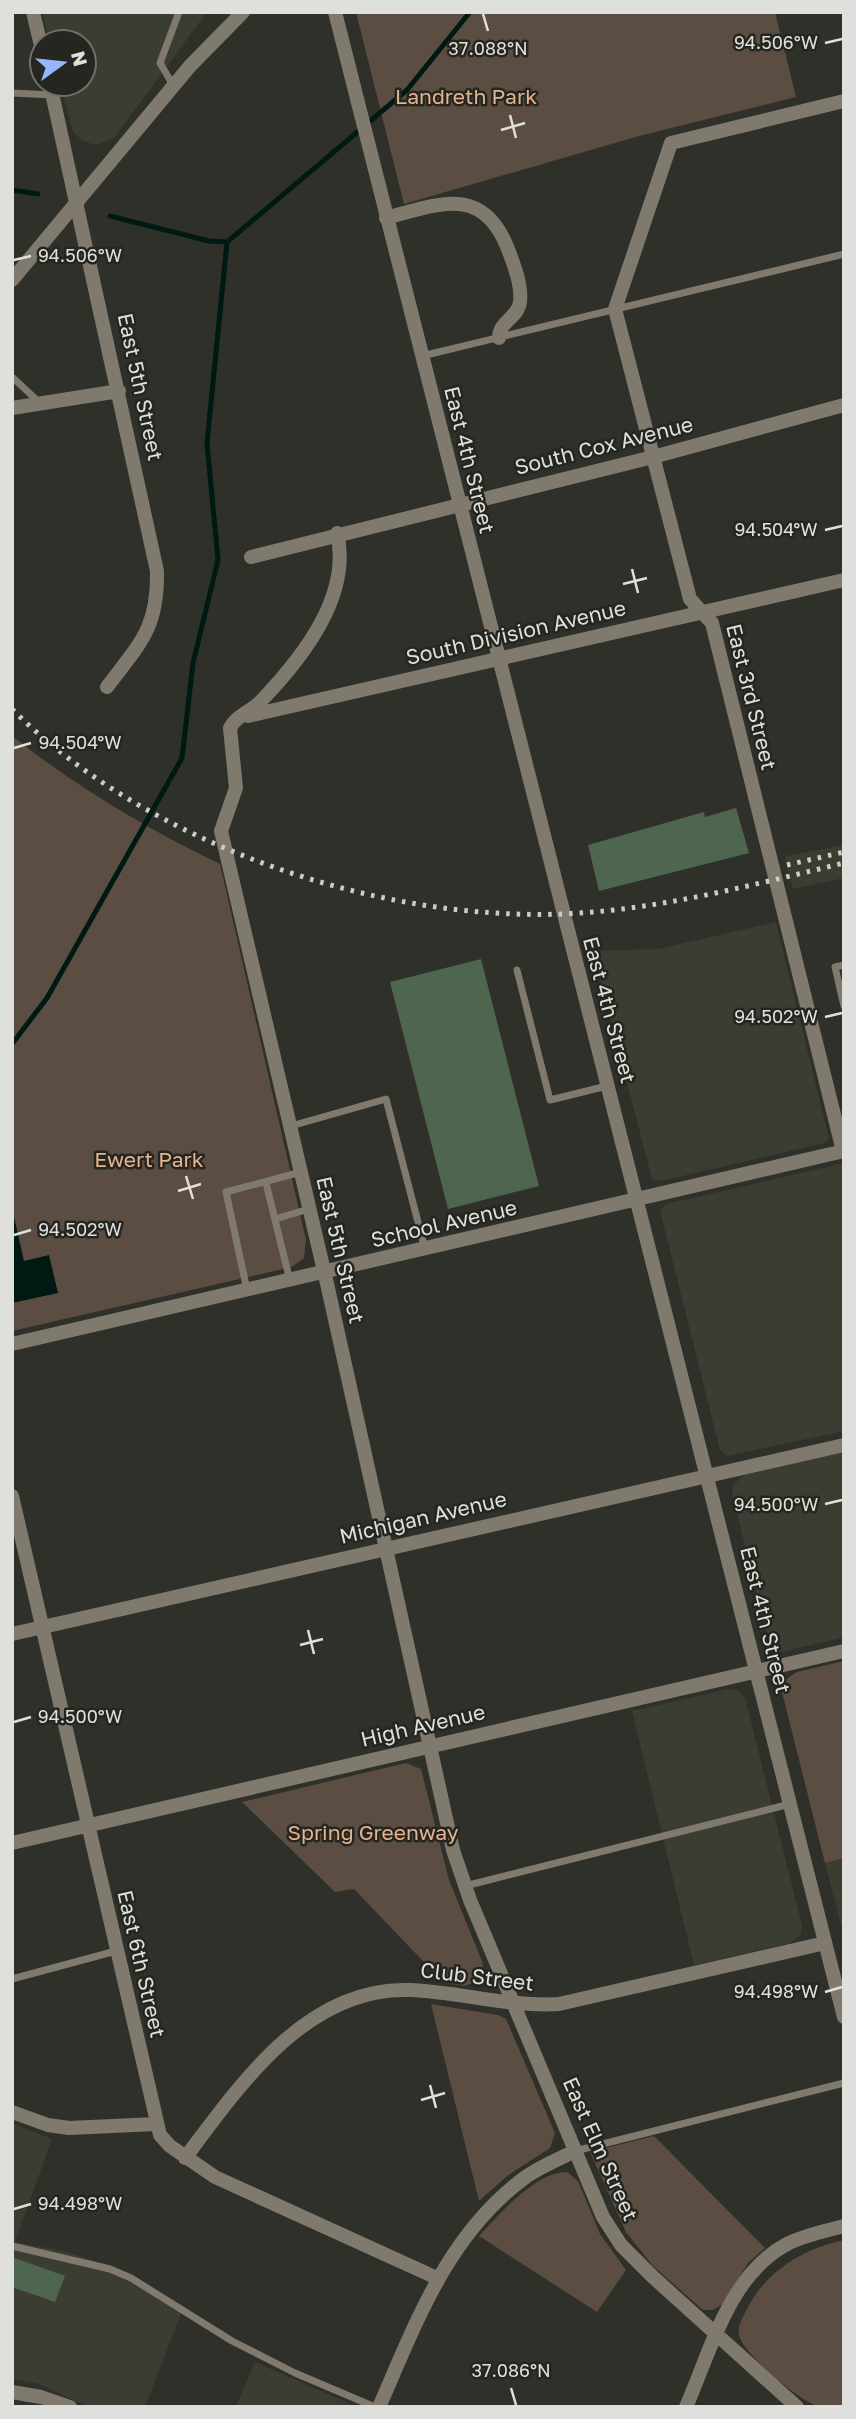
<svg xmlns="http://www.w3.org/2000/svg" width="856" height="2419" viewBox="0 0 856 2419" font-family="'Golos Text',sans-serif">
<style>
.built{fill:#3b3d32}
.green{fill:#5c4d42}
.water{fill:#001913}
.lines{fill:none;stroke-linecap:round;stroke-linejoin:round}
.stream{stroke:#001913;stroke-width:5}
.building{fill:#4e664f}
.service{stroke:#807a6e;stroke-width:7}
.minor{stroke:#807a6e;stroke-width:14}
.tertiary{stroke:#807a6e;stroke-width:14}
.rail{stroke:#cccdc9;stroke-width:5;stroke-dasharray:3.5 7;stroke-linecap:butt}
.ticks{fill:none;stroke:#dfe0dc;stroke-width:2.5}
.labels{text-anchor:middle;stroke-width:5;stroke-linejoin:round;paint-order:stroke}
.park-label{font-size:21px;fill:#e5b390;stroke:#252620}
.street-label{font-size:21px;fill:#dfe0dc;stroke:#252620}
.ticks-label{font-size:18px;text-anchor:middle;fill:#dfe0dc;stroke:#252620;stroke-width:5;stroke-linejoin:round;paint-order:stroke}
</style>
<rect width="100%" height="100%" fill="#2f302a"/>
<path class="built" d="M42,12H207L114,138L96,145L82,141L73,131L60,84H84V42H50Z
M844,845V878L793,889L785,856Z
M776,922L829,1139L824,1143L661,1181L652,1179L593,951L658,949Z
M844,1163V1431L727,1456L720,1450L660,1210L666,1204Z
M844,1451V1637L782,1652L774,1651L770,1648L732,1493L733,1485L745,1474Z
M728,1689L739,1691L745,1698L802,1926L801,1934L790,1943L694,1965L632,1711Z
M844,1858V1936L825,1863Z
M12,2123L52,2139L15,2242L67,2252L114,2267L184,2306L145,2407H88L39,2384L12,2379Z
M255,2362L357,2407H236Z"/>
<path class="green" d="M356,12H775L796,97L639,136L404,204Z
M12,736C77,787 145,828 220,864L306,1240L304,1258L292,1267L12,1331Z
M844,1661V1858L825,1863L782,1692L785,1680L797,1672Z
M406,1763L421,1769L449,1880L482,1961L484,1975L480,1981L464,1986L443,1982L354,1889L335,1892L242,1802Z
M431,2004L498,2015L506,2019L555,2133L550,2148L507,2176L479,2201Z
M654,2136L765,2248L748,2263L723,2304L713,2310H703L653,2266L626,2232L590,2152Z
M567,2172L578,2181L600,2234L626,2270L597,2312L479,2236C499,2215 535,2172 567,2172Z
M844,2240V2407C836,2407 824,2409 817,2406C799,2400 741,2353 739,2334C737,2326 743,2317 747,2309C766,2271 803,2249 844,2240Z"/>
<path class="water" d="M12,1208L24,1261L49,1255L58,1293L12,1303Z"/>
<g class="lines">
<path class="stream" d="M12,190L38,194
M110,216L209,241L227,242L407,90L470,12
M12,1044L47,998L182,758L193,663L218,560L207,443L227,242"/>
</g>
<path class="building" d="M736,808L749,853L599,891L588,845L704,812L705,817Z
M481,959L539,1186L448,1209L390,982Z
M12,2257L65,2276L55,2302L12,2287Z"/>
<g class="lines">
<path class="service" d="M173,85L160,63L179,12
M12,93L53,95
M422,356L844,254
M12,377L40,403
M844,965L835,967L844,1006
M517,970L550,1100L607,1086
M291,1126L386,1099L425,1249
M266,1183L290,1281
M275,1219L309,1209
M247,1290L226,1192L301,1172
M465,1886L790,1804
M12,1979L116,1951
M575,2151L844,2083
M12,2246L110,2269L131,2278L232,2341L295,2373L375,2407"/>
<path class="minor" d="M33,12L42,50
M50,84L157,571C158,629 140,643 107,687
M386,218C439,204 483,184 508,249C514,265 522,285 520,302C518,318 499,321 499,338
M12,408L119,391
M337,533C352,595 303,657 262,700C253,711 236,715 230,728L236,788L221,831L328,1288L453,1850L470,1900L603,2217L621,2245L653,2277L797,2407
M251,557L653,457L844,405
M248,716L844,580
M843,1151L712,623L690,599L615,309L671,143L844,101
M12,1344L844,1151
M12,1496L160,2135L170,2146L215,2177L437,2278
M12,1634L844,1445
M12,1843L844,1651
M12,2112L48,2125L69,2128L156,2124
M185,2158C240,2085 307,1986 410,1990C460,1992 508,2007 559,2004L825,1943
M12,2392L41,2397L70,2407
M379,2407C417,2321 448,2233 527,2176C542,2166 559,2159 575,2151
M686,2407C711,2350 729,2275 787,2244C804,2235 825,2231 844,2226"/>
<path class="tertiary" d="M335,12L844,2017
M12,280L190,66L243,12"/>
<path class="rail" d="M12,709C147,844 374,921 563,914C658,910 752,885 844,863
M787,865L844,852"/>
</g>
<path class="ticks" d="M483,14L488,31M825,43L842,39M510,115L516,138M501,130L525,123M14,260L31,256M825,530L842,526M632,569L638,593M623,584L647,578M14,748L31,743M825,1017L842,1013M186,1176L193,1199M178,1191L201,1184M14,1235L31,1230M825,1504L842,1500M308,1630L314,1654M300,1645L323,1639M14,1722L31,1717M825,1992L842,1987M430,2085L436,2108M421,2100L445,2093M14,2209L31,2204M511,2388L516,2405"/>
<g class="labels">
<g class="park-label">
<text x="466" y="104">Landreth Park</text>
<text x="149" y="1167">Ewert Park</text>
<text x="373" y="1840">Spring Greenway</text>
</g>
<g class="street-label">
<text transform="translate(140 387) rotate(78)" y="7">East 5th Street</text>
<text transform="translate(604 446) rotate(-14)" y="7">South Cox Avenue</text>
<text transform="translate(469 460) rotate(76)" y="7">East 4th Street</text>
<text transform="translate(516 633) rotate(-13)" y="7">South Division Avenue</text>
<text transform="translate(751 697) rotate(76)" y="7">East 3rd Street</text>
<text transform="translate(609 1010) rotate(75)" y="7">East 4th Street</text>
<text transform="translate(444 1224) rotate(-13)" y="7">School Avenue</text>
<text transform="translate(340 1250) rotate(77)" y="7">East 5th Street</text>
<text transform="translate(423 1518) rotate(-13)" y="7">Michigan Avenue</text>
<text transform="translate(765 1620) rotate(76)" y="7">East 4th Street</text>
<text transform="translate(423 1726) rotate(-13)" y="7">High Avenue</text>
<text transform="translate(141 1964) rotate(77)" y="7">East 6th Street</text>
<text transform="translate(477 1977) rotate(7)" y="7">Club Street</text>
<text transform="translate(600 2149) rotate(66)" y="7">East Elm Street</text>
</g>
</g>
<g class="ticks-label">
<text x="776" y="49">94.506°W</text>
<text x="488" y="55">37.088°N</text>
<text x="80" y="262">94.506°W</text>
<text x="776" y="536">94.504°W</text>
<text x="80" y="749">94.504°W</text>
<text x="776" y="1023">94.502°W</text>
<text x="80" y="1236">94.502°W</text>
<text x="776" y="1511">94.500°W</text>
<text x="80" y="1723">94.500°W</text>
<text x="776" y="1998">94.498°W</text>
<text x="80" y="2210">94.498°W</text>
<text x="511" y="2377">37.086°N</text>
</g>
<rect width="856" height="2419" fill="none" stroke="#dfe0dc" stroke-width="28"/>
<g transform="translate(63 63) rotate(75)"><circle r="33" fill="#252620" stroke="#6f706b" stroke-width="2"/>
<path d="M0-5L12 26L0 18L-12 26Z" fill="#95b6fd"/>
<text y="-10" font-size="19" font-weight="bold" text-anchor="middle" fill="#dfe0dc">N</text>
</g>
</svg>
